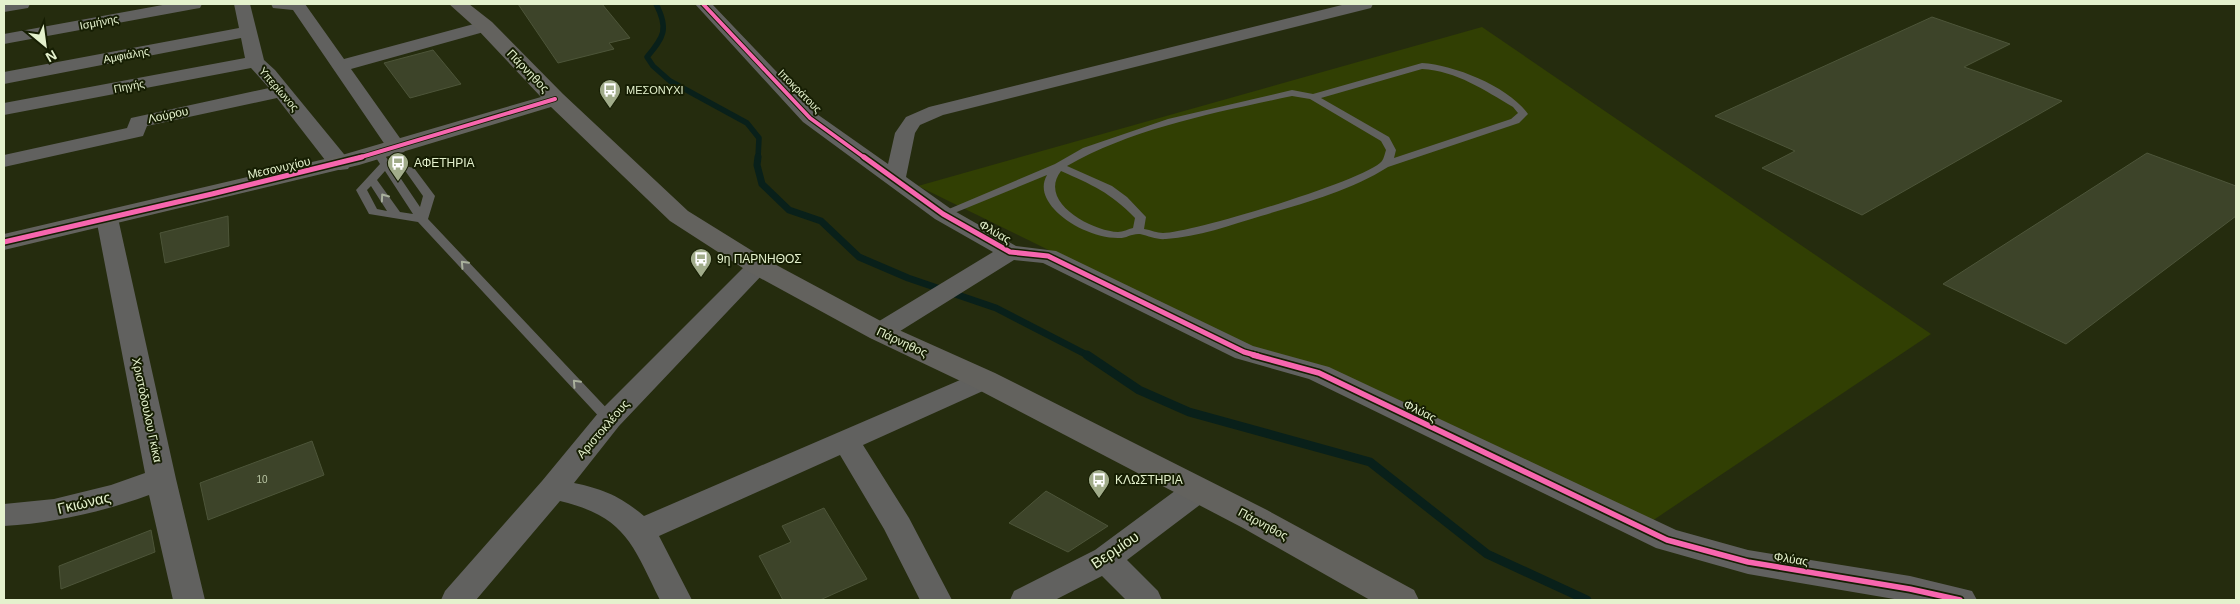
<svg xmlns="http://www.w3.org/2000/svg" width="2240" height="604" viewBox="0 0 2240 604" font-family="Arial,sans-serif">
<style>
.built{fill:#313f03}
.lines{fill:none;stroke-linecap:round;stroke-linejoin:round}
.stream-far2{stroke:#09201a;stroke-width:5.5}
.stream-far1{stroke:#09201a;stroke-width:7}
.stream{stroke:#09201a;stroke-width:9}
.building{fill:#3d4429;stroke:#4d5539}
.lane{fill:#61615f;fill-rule:evenodd}
.street{fill:#61615f;fill-rule:evenodd}
.secondary{fill:#63625e;fill-rule:evenodd}
.cycleway-far2-casing{stroke:#161e03;stroke-width:6}
.cycleway-far1-casing{stroke:#161e03;stroke-width:8}
.cycleway-casing{stroke:#161e03;stroke-width:9}
.cycleway-far2{stroke:#f766af;stroke-width:4}
.cycleway-far1{stroke:#f766af;stroke-width:5}
.cycleway{stroke:#f766af;stroke-width:5.5}
.oneway{stroke:#a9b09c}
.labels{text-anchor:middle;stroke-width:4;stroke-linejoin:round;paint-order:stroke}
.number-label{font-size:10px;fill:#bac6a4}
.far-street-label{font-size:11px;fill:#e4f1cd;stroke:#161e03}
.far-poi-label{font-size:11px;fill:#e4f1cd;stroke:#161e03;text-anchor:start}
.street-label{font-size:12px;fill:#e4f1cd;stroke:#161e03}
.poi-label{font-size:12px;fill:#e4f1cd;stroke:#161e03;text-anchor:start}
.near-street-label{font-size:15px;fill:#e4f1cd;stroke:#161e03}
</style>
<rect width="100%" height="100%" fill="#252c0e"/>
<path class="built" d="M1482,27L1931,334L1646,525L1242,345L918,186Z"/>
<g class="lines">
<path class="stream-far2" d="M656,4C669,29 664,37 647,57L653,66L670,81L747,123L759,138L758,158"/>
<path class="stream-far1" d="M758,157L757,165L762,184L789,210L821,221L859,257L908,278L996,308L1089,356"/>
<path class="stream" d="M1087,355L1139,390L1189,412L1370,462L1487,554L1587,600"/>
</g>
<path class="building" d="M518,4H602L630,38L609,43L614,49L558,63Z
M1932,17L2010,44L1964,67L2062,101L1862,215L1762,168L1795,151L1715,116Z
M433,50L461,84L410,98L384,63Z
M2147,153L2236,186V216L2066,344L1943,284Z
M228,216L229,246L165,263L160,233Z
M312,441L324,475L208,520L200,483Z
M1046,491L1108,526L1068,552L1009,523Z
M824,508L867,579L820,600H783L759,556L791,542L782,526Z
M151,530L155,552L61,589L59,566Z"/>
<g class="lines">
<path class="lane" d="M1422,63C1455,65 1509,87 1528,114L1519,123L1388,167C1350,191 1304,203 1261,216C1231,225 1198,237 1166,239C1157,240 1149,236 1140,234C1132,233 1125,239 1118,238C1096,238 1068,225 1054,209C1045,199 1040,187 1047,175L947,216H939L937,214L1055,164L1083,148L1168,119L1292,90L1313,94ZM1422,69C1457,71 1484,90 1513,107L1518,113L1511,119L1394,158L1396,150L1389,137L1321,98ZM1292,96L1310,99L1381,141L1386,150C1385,153 1384,158 1382,161C1367,180 1191,233 1163,233C1157,233 1151,230 1144,229L1146,217L1127,197L1112,186L1067,166C1133,128 1218,112 1292,96ZM1061,171C1092,185 1110,192 1135,218L1133,228C1128,229 1123,232 1118,232C1092,231 1037,202 1061,171Z
M378,150L382,151L390,163L414,168L435,196L428,219L614,416L616,419L614,422H604L418,222L369,214L356,190L380,164L373,153ZM395,170L406,172L423,196L420,207ZM385,171L413,214L400,212L377,180ZM371,186L387,211L377,209L367,190Z"/>
<path class="street" d="M4,4H30L28,8L4,12Z
M168,4H202L200,8L194,9L4,44V34Z
M234,4H250L264,60L275,70L348,159L351,164L348,169L340,170L332,169L277,98L147,126L143,136L4,167V155L127,128L131,118L269,88L251,68L4,115V103L245,58L241,38L4,84V72L239,28Z
M271,4H305L344,59L485,21L491,22L494,26L491,30L351,69L407,148L404,152L397,154L390,152L293,10L273,8Z
M695,4H712L817,114L888,164L895,133L906,117L929,107L1346,4H1373L1371,8L943,115L920,125L915,133L906,177L951,209L1016,246L1056,251L1253,346L1329,367L1676,530L1748,550L1910,576L1972,591L1977,600H1900L1748,574L1656,548L1309,379L1235,358L1043,263L1014,260L889,338L880,340L871,338L867,332L871,326L993,252L935,219L803,122Z
M107,211L115,213L118,218L176,479L205,600H173L149,495C102,512 54,523 4,526V504L54,499L111,485L145,473L96,218L99,213Z
M758,259L766,261L770,266L766,271L619,426L574,483C604,489 621,497 644,516L974,374L984,371L994,374L998,380L994,386L863,445L909,518L952,600H920L884,529L840,455L659,536L692,600H660C632,544 626,517 560,501L476,600H441L445,591L542,481L599,412L750,261Z
M1198,479L1209,482L1213,490L1209,498L1127,560L1158,591L1162,600H1126L1102,576L1055,600H1010L1014,591L1095,550L1187,482Z"/>
<path class="secondary" d="M449,4H469L492,22L563,94L688,211L767,260L890,326L995,373L1267,510L1414,590L1419,600H1370L1243,528L973,387L870,338L749,272L670,221L551,107L359,165L4,250V234L342,155L541,97L478,30Z"/>
<g class="cycleway-far2-casing">
<path id="cycleway-far2" d="M703,4L810,118L865,158
M358,158L555,99"/>
</g>
<g class="cycleway-far1-casing">
<path id="cycleway-far1" d="M864,157L943,214L1010,252L1048,256L1244,352L1258,356
M4,242L212,194L362,157"/>
</g>
<g class="cycleway-casing">
<path id="cycleway" d="M1253,355L1319,373L1667,540L1748,562L1910,589L1960,600"/>
</g>
<use href="#cycleway-far2" class="cycleway-far2"/>
<use href="#cycleway-far1" class="cycleway-far1"/>
<use href="#cycleway" class="cycleway"/>
</g>
<defs><path id="oneway-chevron" d="M-2-3.5L2.5 0L-2 3.5" fill="none" stroke-width="1.6" stroke-linecap="round" stroke-linejoin="round" transform="scale(1.25)"/></defs>
<g class="oneway">
<use href="#oneway-chevron" transform="translate(384 197) rotate(-125)"/>
<use href="#oneway-chevron" transform="translate(464 264) rotate(-133)"/>
<use href="#oneway-chevron" transform="translate(576 383) rotate(-133)"/>
</g>
<defs>
<g id="bus-pin" transform="scale(1.125)"><path d="M0 17L-7.5 6A9.5 9.5 0 1 1 7.5 6Z" fill="#a1ac8a" stroke="#161e03"/><path d="M-5-6H5V4H4V6H2V4H-2V6H-4V4H-5ZM-3.5-4V0h7V-4ZM-3.5 1.2v1.5H-2V1.2ZM2 1.2v1.5H3.5V1.2Z" fill="#fff"/></g>
</defs>
<g fill-rule="evenodd">
<use href="#bus-pin" x="610" y="90"/>
<use href="#bus-pin" x="398" y="163"/>
<use href="#bus-pin" x="701" y="259"/>
<use href="#bus-pin" x="1099" y="480"/>
</g>
<g class="labels">
<g class="number-label">
<text x="262" y="483">10</text>
</g>
<g class="far-street-label">
<text transform="translate(99 22) rotate(-11)" y="4">Ισμήνης</text>
<text transform="translate(126 55) rotate(-11)" y="4">Αμφιάλης</text>
<text transform="translate(129 86) rotate(-11)" y="4">Πηγής</text>
<text transform="translate(279 89) rotate(49)" y="4">Υπερίωνος</text>
<text transform="translate(800 91) rotate(45)" y="4">Ιποκράτους</text>
</g>
<g class="far-poi-label">
<text x="626" y="94">ΜΕΣΟΝΥΧΙ</text>
</g>
<g class="street-label">
<text transform="translate(528 71) rotate(46)" y="4">Πάρνηθος</text>
<text transform="translate(168 115) rotate(-12)" y="4">Λούρου</text>
<text transform="translate(279 168) rotate(-13)" y="4">Μεσονυχίου</text>
<text transform="translate(995 232) rotate(30)" y="4">Φλύας</text>
<text transform="translate(902 342) rotate(25)" y="4">Πάρνηθος</text>
<text transform="translate(147 410) rotate(78)" y="4">Χριστόδουλου Γκίκα</text>
<text transform="translate(1420 411) rotate(26)" y="4">Φλύας</text>
<text transform="translate(603 429) rotate(-49)" y="4">Αριστοκλέους</text>
<text transform="translate(1263 524) rotate(28)" y="4">Πάρνηθος</text>
<text transform="translate(1791 559) rotate(9)" y="4">Φλύας</text>
</g>
<g class="poi-label">
<text x="414" y="167">ΑΦΕΤΗΡΙΑ</text>
<text x="717" y="263">9η ΠΑΡΝΗΘΟΣ</text>
<text x="1115" y="484">ΚΛΩΣΤΗΡΙΑ</text>
</g>
<g class="near-street-label">
<text transform="translate(84 503) rotate(-13)" y="5">Γκιώνας</text>
<text transform="translate(1115 550) rotate(-34)" y="5">Βερμίου</text>
</g>
</g>
<rect width="2240" height="604" fill="none" stroke="#e4f1cd" stroke-width="10"/>
<g transform="translate(45 45) rotate(151)" stroke="#161e03" stroke-width="4" paint-order="stroke">
<path d="M0-4L9 19L0 12L-9 19Z" fill="#e4f1cd"/>
<text y="-8" font-size="14" font-weight="bold" text-anchor="middle" fill="#e4f1cd">N</text>
</g>
</svg>
